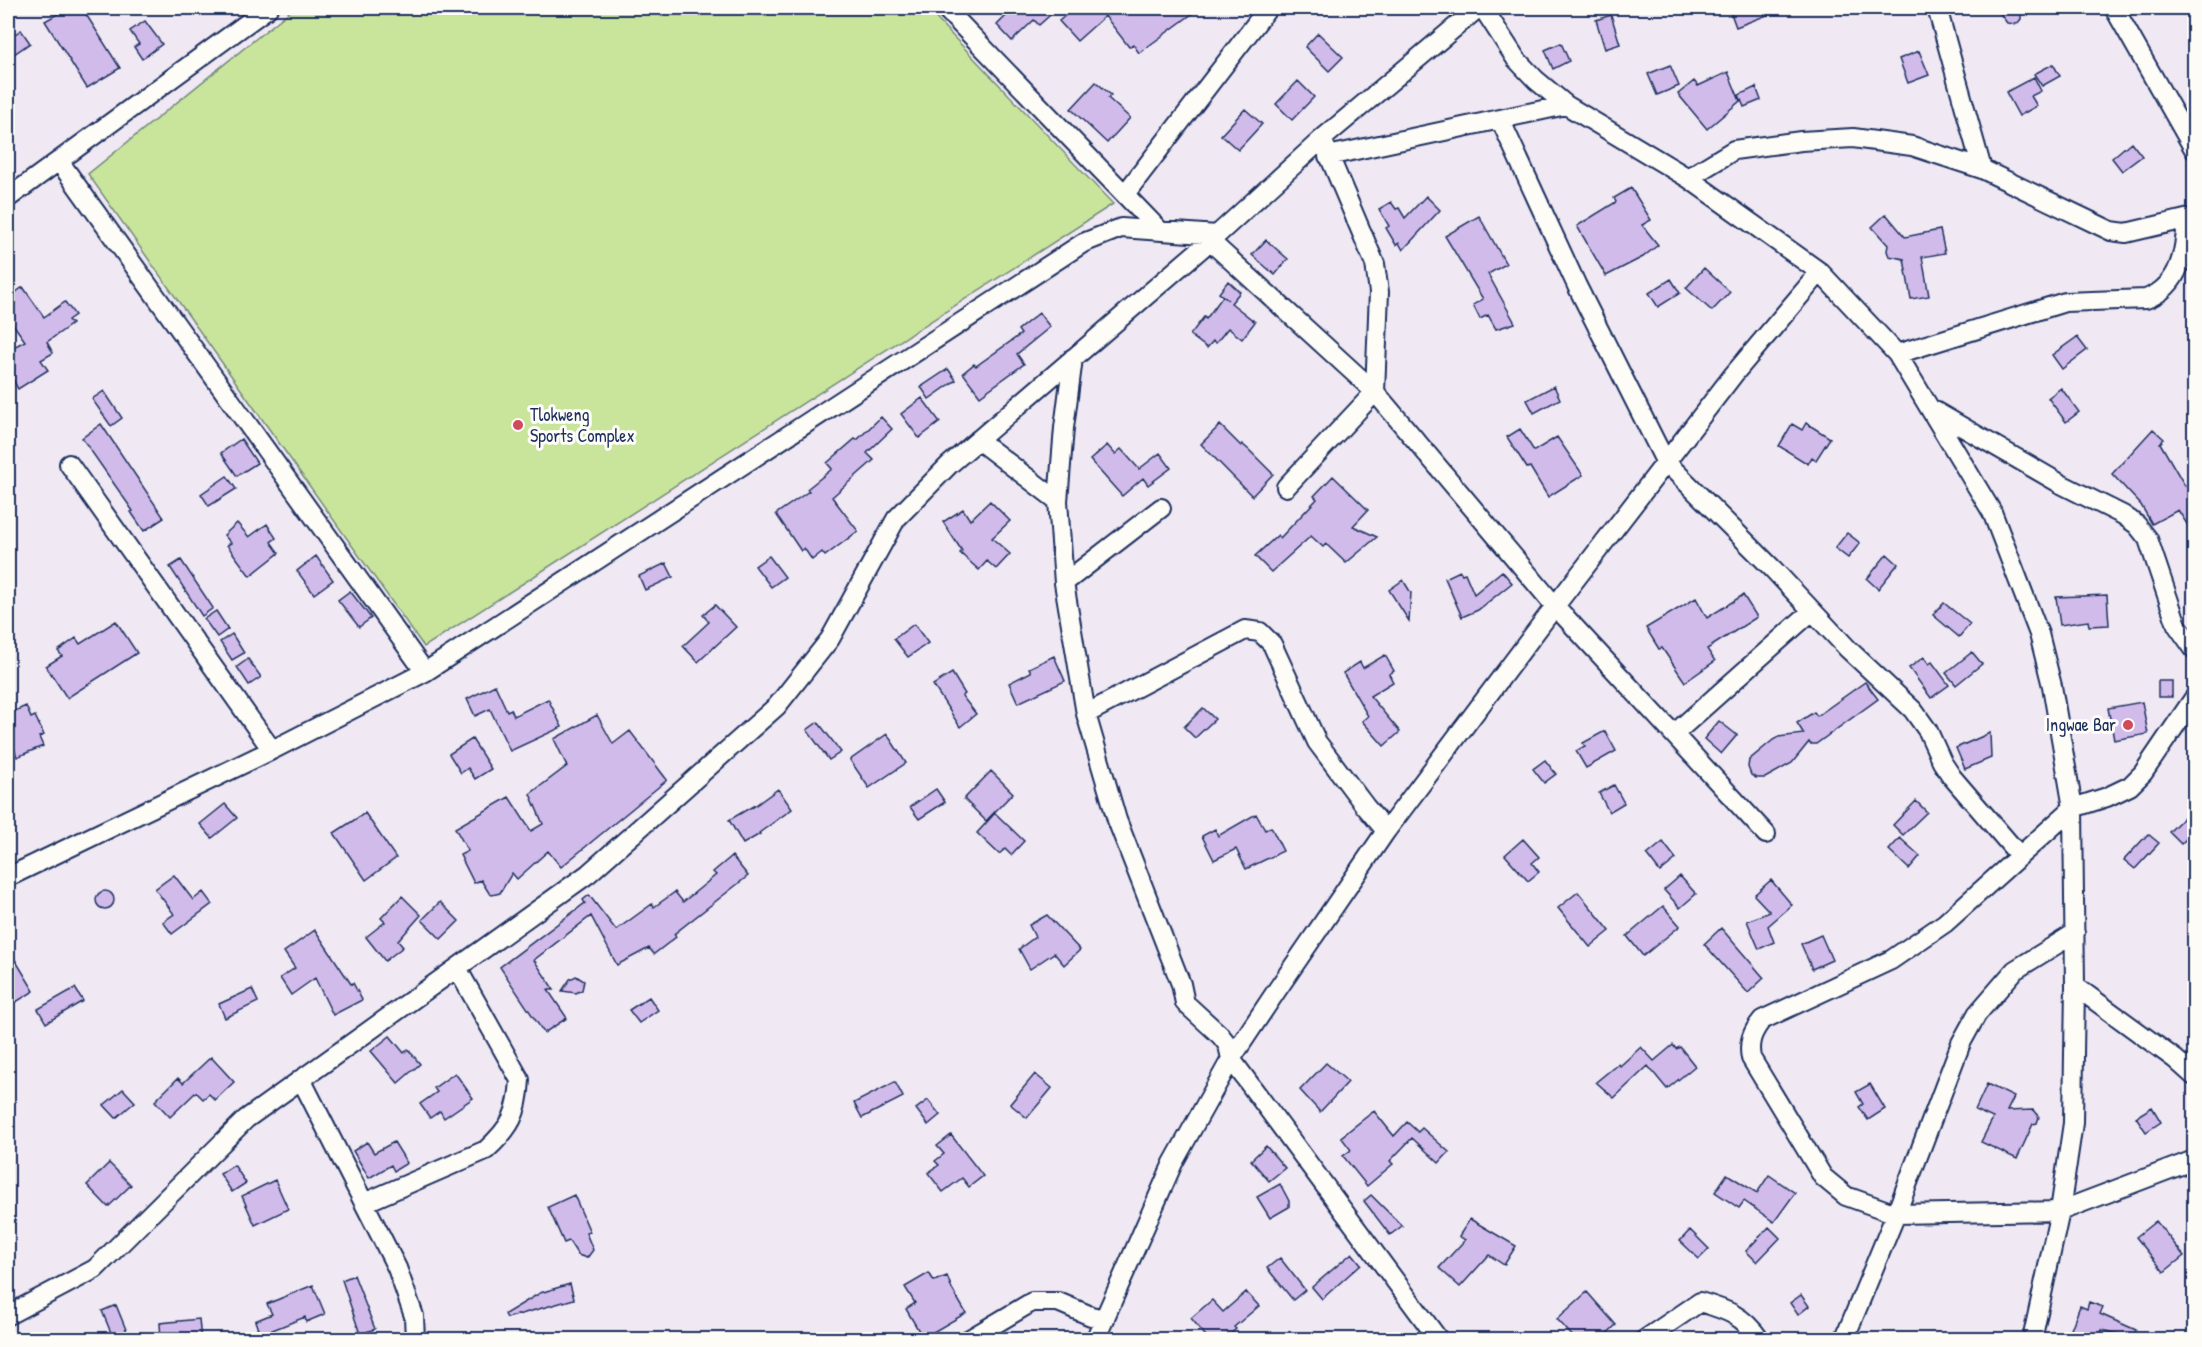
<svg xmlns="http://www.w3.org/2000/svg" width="2202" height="1347" viewBox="0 0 2202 1347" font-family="'Patrick Hand',sans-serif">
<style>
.green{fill:#c9e59c;stroke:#728a7d;stroke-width:1.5}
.building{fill:#d1bbeb;stroke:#1b2f5e;stroke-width:1.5}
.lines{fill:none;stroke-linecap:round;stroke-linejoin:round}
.minor-casing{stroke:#1b2f5e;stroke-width:22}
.minor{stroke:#fdfcf7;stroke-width:18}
.poi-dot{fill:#d1495b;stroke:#fdfcf7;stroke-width:2}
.labels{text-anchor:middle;stroke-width:6;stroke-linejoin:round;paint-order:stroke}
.poi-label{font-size:18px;fill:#1b2f5e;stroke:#fdfcf7;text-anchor:start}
</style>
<rect width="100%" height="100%" fill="#f0e8f3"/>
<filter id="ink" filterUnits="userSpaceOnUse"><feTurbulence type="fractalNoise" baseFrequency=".0167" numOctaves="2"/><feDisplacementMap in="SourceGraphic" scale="12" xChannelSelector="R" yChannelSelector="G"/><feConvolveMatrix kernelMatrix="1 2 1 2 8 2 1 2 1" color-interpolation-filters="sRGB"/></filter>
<g filter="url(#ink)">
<path class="green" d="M294,8H926L1113,204L424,647L88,174Z"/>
<path class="building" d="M68,8H82L120,68L87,88L45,21Z
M1022,8H1058L1039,25L1034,20L1012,41L997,25L1012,10L1016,14Z
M1074,8H1200L1139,53L1133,44L1129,47L1105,16L1077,41L1059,21Z
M1729,8H1783V9L1736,27Z
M2011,8H2018L2021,12V19L2017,24L2007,23L1998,11Z
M1611,15L1620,44L1605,49L1596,20Z
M145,21L162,44L142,59L134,47L139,44L130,31Z
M21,30L30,43L8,58V39Z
M1318,33L1343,57L1329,71L1305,47Z
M1561,43L1569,61L1553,69L1545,50Z
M1919,51L1929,75L1908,83L1899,59Z
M2053,64L2060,76L2042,86L2034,74Z
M1670,65L1679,86L1657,95L1648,74Z
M1728,72L1740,101L1707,129L1678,94L1694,81L1698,86Z
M2034,77L2041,91L2031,96L2037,106L2019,116L2006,92Z
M1298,81L1314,97L1292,120L1276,104Z
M1096,82L1111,95L1108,98L1130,118L1107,143L1071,109Z
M1756,87L1761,100L1744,107L1739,95Z
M1245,109L1262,124L1238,150L1221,135Z
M2131,142L2142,156L2122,171L2112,158Z
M1631,188L1651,220L1642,225L1658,245L1643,257L1606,276L1577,226L1616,202L1614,198Z
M1426,196L1440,210L1403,250L1399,243L1396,245L1386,228L1389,226L1379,209L1391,202L1396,209L1399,208L1405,218Z
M1886,214L1905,237L1940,230L1945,253L1922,257L1929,296L1911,299L1904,259L1889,256L1887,251L1888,245L1872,227Z
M1479,216L1506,264L1488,274L1515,323L1496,329L1488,315L1480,319L1473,305L1483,299L1445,236Z
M1266,240L1288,259L1275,275L1252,255Z
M1704,268L1730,292L1712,311L1686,288Z
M1671,279L1680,293L1658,307L1649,293Z
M1228,281L1240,292L1231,303L1255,322L1242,339L1228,328L1216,343L1213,341L1207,348L1190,335L1204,317L1206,319L1223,296L1228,300L1219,293Z
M23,287L44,317L65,302L75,315L68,320L72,324L47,342L53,353L41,360L48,370L18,389L8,370V350L25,341L8,317V298Z
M1039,313L1050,327L1017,354L1024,364L980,396L963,373L974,364L976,366L1021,334L1018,330Z
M2077,337L2087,350L2062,369L2052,355Z
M948,369L956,380L929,399L921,387Z
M1554,386L1560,399L1534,413L1527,400Z
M2061,388L2079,412L2066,422L2048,398Z
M104,391L122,418L111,426L92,399Z
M922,398L940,422L919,438L901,414Z
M881,417L892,429L867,453L874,460L832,497L858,531L825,556L822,552L812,560L804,548L801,551L776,514L809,491L807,489L832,469L827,463L855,439L857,440Z
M1806,423L1830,438L1816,460L1812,457L1808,464L1779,446L1792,424L1802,430Z
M101,424L164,518L144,531L131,512L133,511L82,438Z
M1220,425L1241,446L1242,444L1249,450L1273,474L1252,496L1201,444Z
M1520,429L1534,451L1557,437L1583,475L1548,497L1530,467L1527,468L1507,437Z
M2153,429L2164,439L2160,443L2185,486L2194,481V535L2178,510L2152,524L2141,505L2112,474Z
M241,439L257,463L237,476L221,453Z
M1107,445L1115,454L1121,449L1139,469L1160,453L1171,468L1148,485L1143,478L1122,496L1090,460Z
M227,476L236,489L209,506L201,494Z
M1333,476L1368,510L1353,526L1377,537L1346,563L1326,544L1323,547L1311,536L1271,572L1255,556L1278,535L1280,538L1317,499L1314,496Z
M990,501L1010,521L992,538L1010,554L996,569L987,561L979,570L960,553L962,551L943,522L963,509L970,520Z
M237,523L249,537L267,524L276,538L271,542L279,553L250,576L227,545L231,543L224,535Z
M1847,533L1860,543L1848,558L1835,548Z
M1887,554L1898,564L1878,589L1867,579Z
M316,556L333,580L314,594L297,571Z
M769,556L785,577L771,587L755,566Z
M181,560L213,608L202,616L170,567Z
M666,563L673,577L645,590L639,576Z
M1460,571L1462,574L1465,573L1474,594L1502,571L1512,583L1478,610L1462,617L1445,578Z
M1403,580L1411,593L1409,621L1389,590Z
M350,591L371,618L359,627L338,600Z
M1743,595L1757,617L1707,649L1715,661L1685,682L1662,648L1659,649L1646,628L1696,598L1707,618Z
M2107,595L2109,625L2089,626L2088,621L2060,625L2056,597Z
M1944,603L1970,624L1959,637L1933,615Z
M715,605L736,627L698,662L683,646L709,622L703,615Z
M216,611L228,629L217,637L204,619Z
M116,621L137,653L67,698L46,666L62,656L58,651L76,638L80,644Z
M914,624L928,643L908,657L894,639Z
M232,634L244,653L232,660L220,642Z
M1972,652L1982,664L1956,685L1946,673Z
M1385,655L1394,671L1389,674L1393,682L1370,696L1400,732L1384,746L1362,721L1368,716L1343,673L1360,662L1363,668Z
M1054,656L1065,681L1018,703L1009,683L1031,672L1029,668Z
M1924,657L1929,664L1932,662L1949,685L1931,698L1909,668Z
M248,659L261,677L249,685L237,667Z
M952,673L965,694L962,696L976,714L960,727L933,685Z
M2158,681H2172V697H2158Z
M1865,682L1878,699L1816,744H1810L1809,742L1792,763L1765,778H1756L1751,775L1748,767L1749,760L1773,740L1778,737L1804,734L1797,723L1814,712L1817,716Z
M495,685L507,711L511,709L514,716L548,699L562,727L510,751L490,709L475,716L467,699Z
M2142,702L2148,734L2114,740L2108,708Z
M26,706L31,718L35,716L44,735L39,737L43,746L17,757L8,731V714Z
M1203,708L1215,719L1195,738L1184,727Z
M597,715L613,744L630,731L667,780L561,867L548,851L517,879L512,873L500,893L492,895L489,893L481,880L474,883L460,855L468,851L455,828L509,797L531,831L543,824L530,794L567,766L554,739Z
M1719,721L1737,735L1721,754L1704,739Z
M818,722L841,752L829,760L807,730Z
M1605,731L1616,751L1586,768L1576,751L1585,746L1583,743Z
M1990,733L1991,758L1965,769L1956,748Z
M887,734L906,763L869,788L850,760Z
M472,739L491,769L475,779L468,768L461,773L449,754Z
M1545,760L1556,774L1544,783L1533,769Z
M991,771L1013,793L986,821L964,799Z
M1614,785L1624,803L1609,812L1599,793Z
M778,789L792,809L759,833L760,834L743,844L729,820L753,806V807Z
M936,789L945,802L919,819L910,807Z
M1916,801L1927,812L1903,835L1893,825Z
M225,804L237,818L212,838L200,824Z
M2194,807V831L2181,844L2169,832Z
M365,813L396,858L366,880L334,833Z
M995,813L1024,841L1011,855L1005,849L999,854L977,833Z
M1256,814L1265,830L1271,827L1283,851L1246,869L1236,849L1214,860L1202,836L1215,829L1218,836Z
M2148,834L2159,843L2135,869L2124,860Z
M1900,838L1920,856L1909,869L1889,850Z
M1523,839L1539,857L1532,863L1539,872L1528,881L1505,855Z
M1663,842L1676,859L1660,872L1647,855Z
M732,856L748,876L674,934L676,937L654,954L649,948L617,965L591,916L534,960L554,990H548L567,1018L544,1033L500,967L585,903L583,900L589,895L616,930L652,904L654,907L675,892L683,902L716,875L713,872Z
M174,875L193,900L203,892L212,904L172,934L163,922L174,914L155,889Z
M1680,876L1696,894L1680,908L1664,890Z
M1771,880L1792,905L1768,926L1774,942L1759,949L1747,921L1770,912L1754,895Z
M96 900a9 9 0 1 1 18 0a9 9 0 1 1-18 0Z
M1578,892L1610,931L1590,947L1558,908Z
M402,896L421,915L398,941L403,947L385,961L366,937L385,922L381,918Z
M440,902L459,921L441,939L422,920Z
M1663,906L1680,926L1643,956L1627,936Z
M1047,915L1080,950L1064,965L1054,953L1030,969L1019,949L1035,937L1029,925Z
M1721,928L1764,978L1748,993L1704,944Z
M315,930L351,984L353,983L362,1000L333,1015L315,978L291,995L280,978L295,968L284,952Z
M1821,935L1832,960L1812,969L1801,944Z
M8,948L34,991L8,1007Z
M576,976L584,981L582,990L576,993L562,991L570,979Z
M75,988L83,1001L46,1023L38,1009Z
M252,989L258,1002L225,1018L219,1004Z
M649,997L658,1010L639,1023L629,1010Z
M390,1036L404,1053L408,1049L420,1064L398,1083L371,1051Z
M1673,1045L1676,1049L1680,1047L1695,1066L1667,1089L1648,1066L1614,1098L1596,1082L1618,1064L1620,1066L1641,1047L1654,1061Z
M211,1057L234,1082L215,1100L209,1094L203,1099L196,1092L170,1117L155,1101L178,1078L183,1083Z
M1326,1063L1348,1082L1320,1112L1300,1090Z
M455,1073L473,1098L444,1118L440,1111L430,1118L420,1104L437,1092L434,1088Z
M1035,1074L1052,1088L1027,1118L1010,1104Z
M895,1082L903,1097L862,1118L854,1103Z
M1870,1084L1885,1109L1868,1120L1859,1107L1863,1104L1856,1092Z
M1987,1084L2014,1097L2007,1111L2033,1110L2039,1117L2037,1123L2033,1124L2017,1159L1981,1142L1993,1118L1975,1110Z
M123,1089L135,1102L116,1118L104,1105Z
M928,1100L940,1115L928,1125L916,1109Z
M2152,1107L2161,1122L2146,1132L2136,1117Z
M1374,1111L1394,1136L1407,1122L1418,1132L1422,1128L1449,1152L1439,1163L1412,1138L1390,1161L1393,1164L1367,1186L1343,1156L1351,1150L1341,1137Z
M951,1135L983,1176L969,1187L962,1178L943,1192L928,1173L939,1165L935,1161L944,1154L937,1146Z
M367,1142L374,1153L394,1142L407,1163L394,1171L391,1165L369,1178L353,1151Z
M1266,1146L1285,1168L1269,1181L1251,1160Z
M109,1163L131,1185L108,1207L87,1185Z
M234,1165L246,1183L232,1192L220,1174Z
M1727,1174L1757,1193L1769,1175L1795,1193L1774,1222L1744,1201L1739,1208L1715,1192Z
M275,1180L288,1209L255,1225L242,1196Z
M1280,1184L1289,1201V1207L1270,1218L1257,1197Z
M574,1195L590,1232L586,1233L593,1250L587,1258L578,1255L569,1241L564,1243L548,1207Z
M1371,1195L1402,1226L1390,1235L1364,1201Z
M1470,1219L1516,1246L1504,1265L1489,1255L1460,1287L1439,1268L1465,1240L1459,1236Z
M2156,1221L2184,1256L2164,1272L2136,1237Z
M1769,1227L1780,1238L1757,1262L1746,1251Z
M1690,1230L1709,1249L1699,1259L1680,1241Z
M1352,1253L1361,1264L1322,1299L1312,1287Z
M1280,1258L1305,1290L1293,1300L1267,1268Z
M929,1273L934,1281L947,1276L952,1289L966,1313L923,1338L906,1309L915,1303L905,1287Z
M354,1275L375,1329L360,1334L342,1280Z
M570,1284L574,1299L507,1318L505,1314L540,1293Z
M313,1285L325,1314L306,1322L305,1317L260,1335L255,1321L272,1314L267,1304Z
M1246,1292L1259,1306L1234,1327L1236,1329L1224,1340H1209L1191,1318L1212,1300L1223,1312Z
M1587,1292L1616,1325L1600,1340H1576L1557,1319Z
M1801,1295L1809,1306L1798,1315L1790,1303Z
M2089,1302L2103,1307L2100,1314L2136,1330L2133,1338L2102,1330L2098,1340H2067L2080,1306L2087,1309Z
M116,1305L127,1332L130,1340H114L102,1311Z
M199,1319L201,1340H161L160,1323Z"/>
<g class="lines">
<g class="minor-casing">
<path id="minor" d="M945,8L1160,231
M1483,8L1516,59L1536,80L1566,105L1688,178L1820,272L1897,354L1992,512L2039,634L2052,686L2073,808L2075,986L2073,1123L2060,1211L2032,1340
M1937,8L1982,169
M2114,8L2194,149
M1500,119L1577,286L1665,461L1773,569L1848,649L1913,710L1928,731L1942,762L1952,777L2019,855
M1328,156L1566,105
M59,161L425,672
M1688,178L1734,150L1801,141L1853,138L1912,146L1982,169L2111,231L2126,233L2194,217
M1125,194L1268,8
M8,198L268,8
M1210,241L1375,392L1555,606L1766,834
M1897,354L2065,302L2146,299C2181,286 2185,251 2187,219
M1073,358L1064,428L1058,501L1064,583L1086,714L1117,820L1181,984L1185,1003L1220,1035L1228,1045L1231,1059L1439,1340
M1933,410L2061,484L2123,515L2137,525L2148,539L2177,625L2194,649
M978,440L1058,501
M69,464L272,750
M1286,487L1375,392L1379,292L1375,264L1322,139
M1064,583L1161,508
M2194,698L2143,773L2130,786L2107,797L2073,808L1945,923L1891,960L1762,1020C1752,1032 1748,1043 1751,1058L1823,1177L1846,1196L1896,1214L2060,1211L2194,1160
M1086,714L1245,630L1260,632L1272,644L1317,742L1365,806L1386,831
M1674,734L1812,611
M8,877L272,750L425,672L1083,243L1121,228L1217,235
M2075,986L2175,1059L2194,1076
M301,1079L397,1268L414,1316L415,1340
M364,1203L486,1150C511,1127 518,1114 520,1080L457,968
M8,1315L95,1269L246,1119L588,874L777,706L830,639L896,519L949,465L1217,235L1322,139L1478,8
M968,1340L1032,1302H1058L1091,1316L1105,1319
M1095,1340L1173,1163L1231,1059L1277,990L1386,831L1555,606L1734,374L1820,272
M1644,1340L1700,1302C1727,1310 1743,1315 1760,1340
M1844,1340L1896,1214L1961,1043L1977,1014L2015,970L2075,933"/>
</g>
<use href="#minor" class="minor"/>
</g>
</g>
<g class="poi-dot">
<circle cx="518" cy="425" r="6"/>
<circle cx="2128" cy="725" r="6"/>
</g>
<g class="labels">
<g class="poi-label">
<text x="530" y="421">Tlokweng<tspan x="530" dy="21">Sports Complex</tspan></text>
<text x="2116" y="731" text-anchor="end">Ingwae Bar</text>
</g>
</g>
<rect width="2202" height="1347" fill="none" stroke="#fdfcf7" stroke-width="30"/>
<rect x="15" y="15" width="2172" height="1317" fill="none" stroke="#1b2f5e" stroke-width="2" filter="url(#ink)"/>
</svg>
